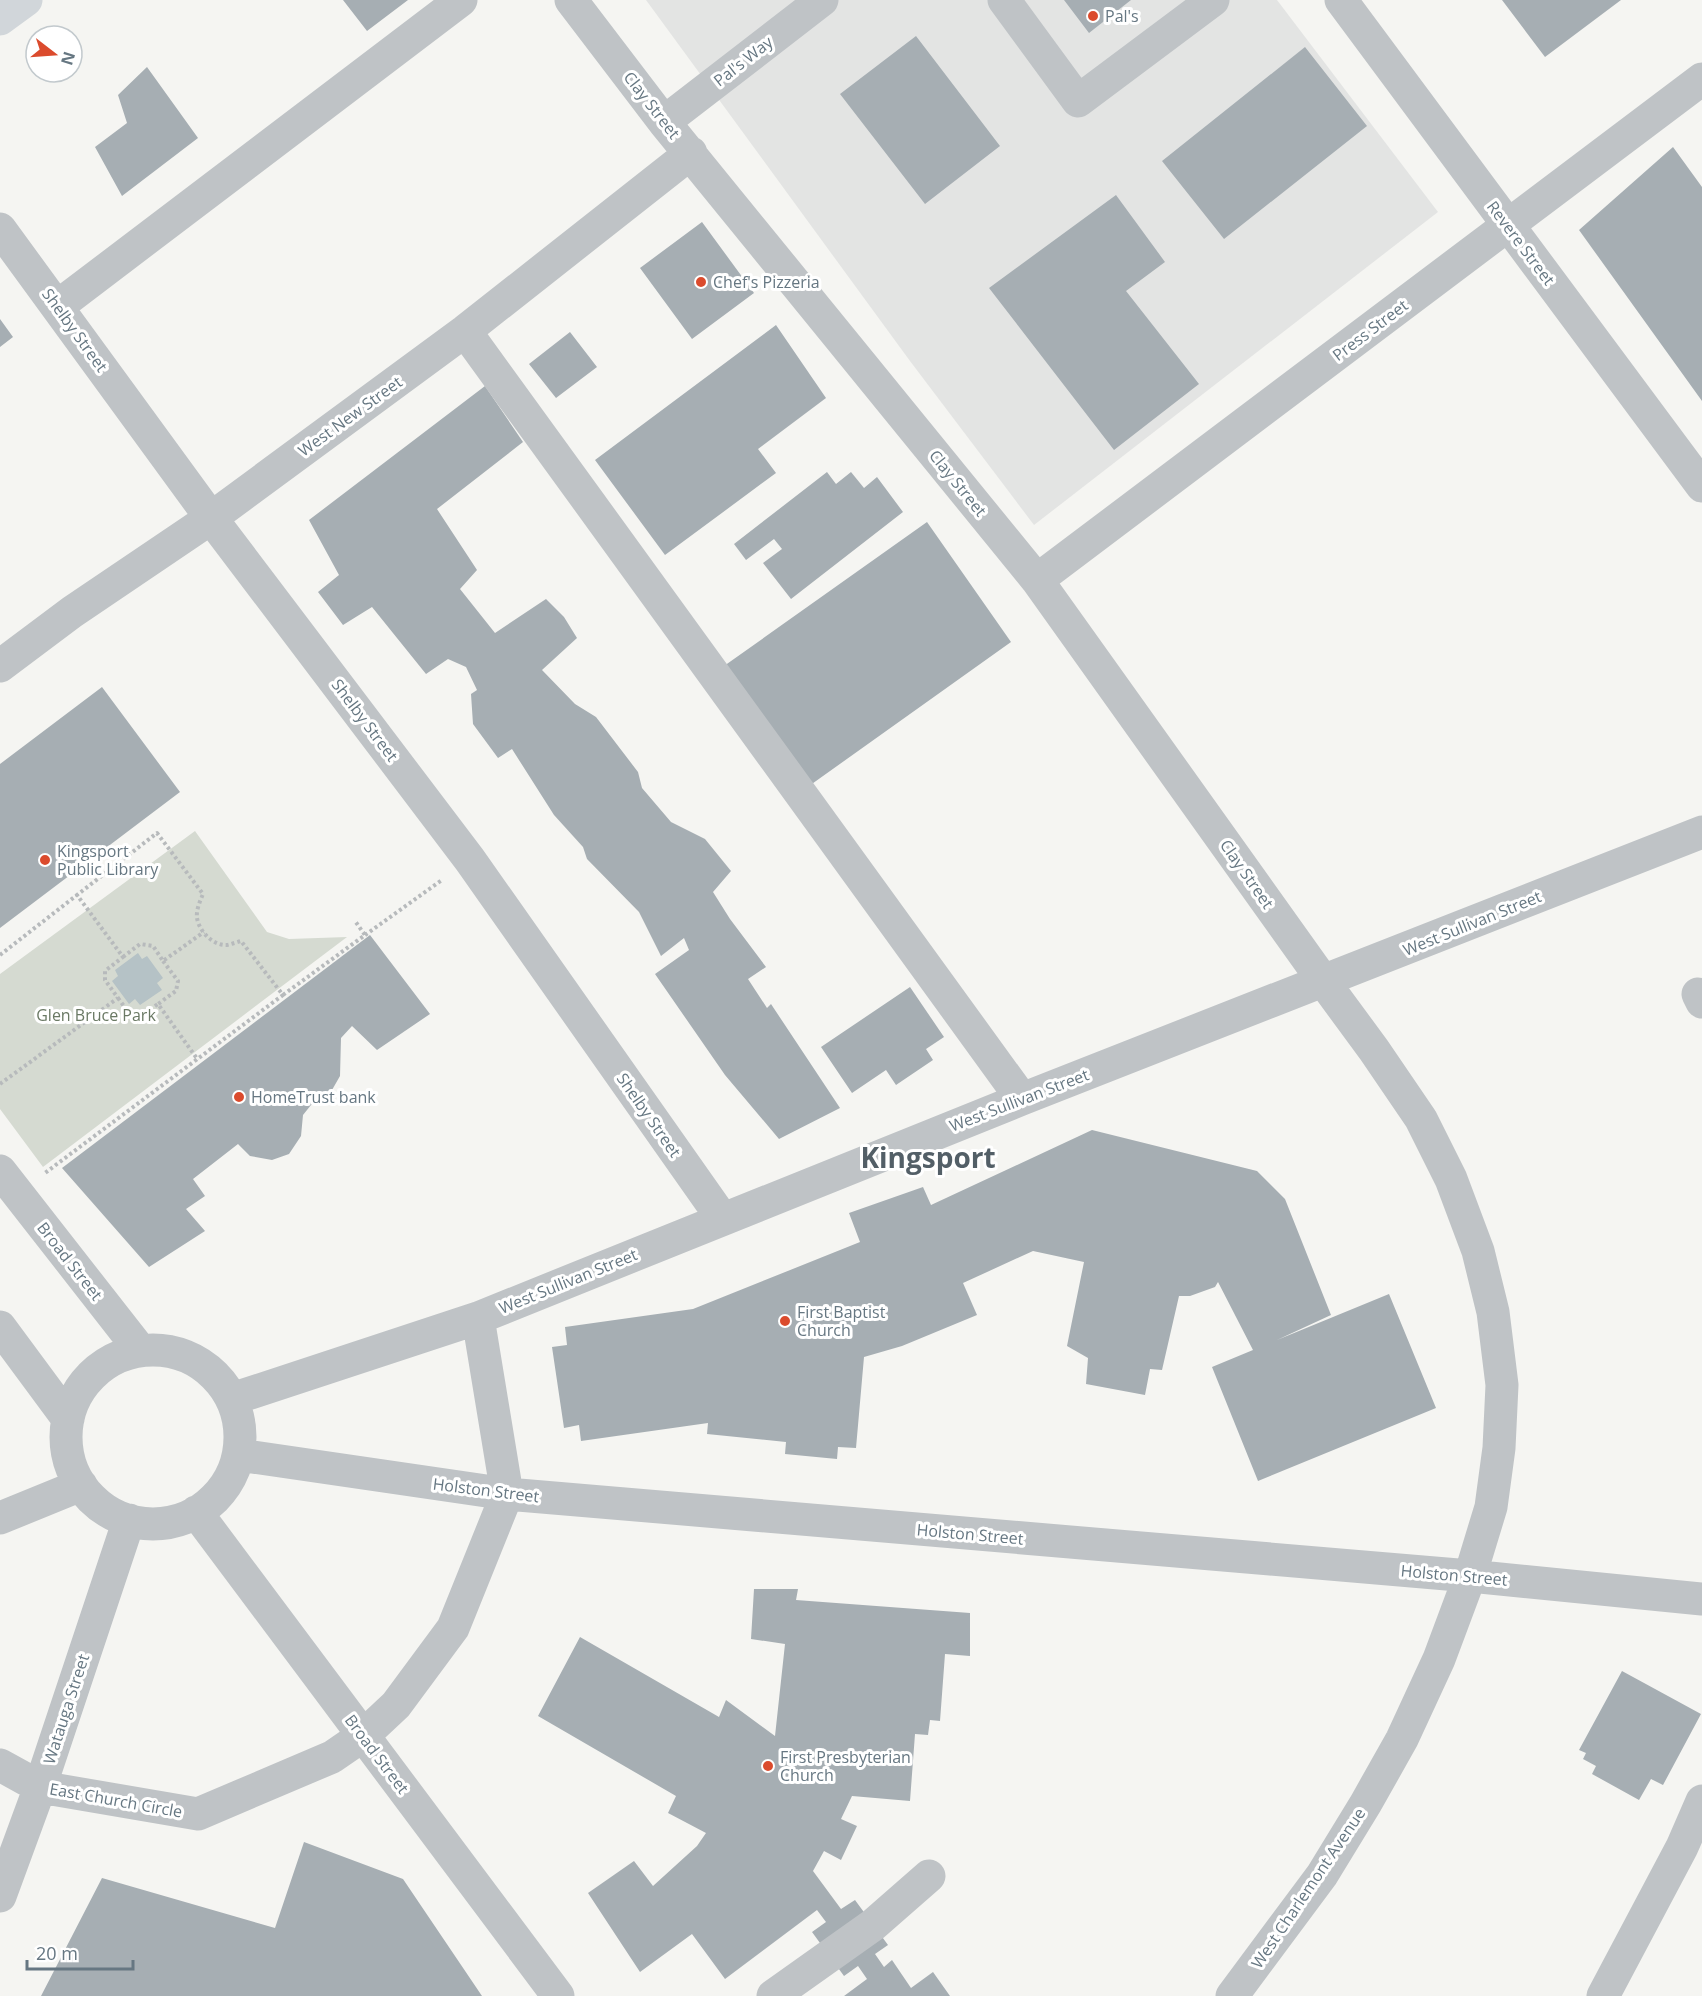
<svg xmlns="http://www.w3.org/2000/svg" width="1702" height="1996" viewBox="0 0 1702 1996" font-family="'Open Sans',sans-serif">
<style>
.built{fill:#e3e4e3}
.green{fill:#d5dad1}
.water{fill:#b5c2c6}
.building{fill:#a6aeb3}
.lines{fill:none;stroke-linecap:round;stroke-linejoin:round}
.path{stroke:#b7babc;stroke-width:4;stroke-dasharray:3 3;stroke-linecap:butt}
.minor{stroke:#bfc3c6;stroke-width:33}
.major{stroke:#d1d6da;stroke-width:33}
.poi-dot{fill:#db4b2d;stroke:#fff;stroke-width:2}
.labels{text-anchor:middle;stroke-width:6;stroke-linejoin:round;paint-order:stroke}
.poi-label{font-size:16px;fill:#667782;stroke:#fff;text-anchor:start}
.street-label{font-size:16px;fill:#667782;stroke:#fff}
.park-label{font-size:16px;fill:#6a7964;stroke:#fff}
.town-label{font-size:28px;font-weight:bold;fill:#535f67;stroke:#fff}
</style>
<rect width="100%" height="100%" fill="#f5f5f2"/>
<path class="built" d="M646,0H1277L1438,212L1034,525L910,361Z"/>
<path class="green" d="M195,831L267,932L289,939L347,937L43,1167L0,1109V974Z"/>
<path class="water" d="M138,953L142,959L147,956L163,978L157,983L162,990L140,1005L135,999L129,1004L112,981L118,976L115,970Z"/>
<path class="building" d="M343,0H408L367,31Z
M1064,0H1131L1089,33Z
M1502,0H1621L1545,57Z
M916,36L1000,146L925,204L840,94Z
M1305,47L1367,126L1224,239L1162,161Z
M147,67L198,138L122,196L95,147L127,123L118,95Z
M1673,147L1702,187V401L1579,230Z
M1116,195L1165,262L1126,291L1199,384L1114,450L989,288Z
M702,222L754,293L692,339L640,268Z
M0,319L13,337L0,347Z
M776,325L826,398L758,449L776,473L665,555L595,460Z
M570,332L597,367L556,398L529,364Z
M485,386L523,442L437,509L477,570L460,589L495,633L546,599L564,617L577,638L542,670L575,704L596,717L638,772L642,788L671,822L705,839L731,871L713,892L730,919L766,967L748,979L767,1008L771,1004L840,1108L779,1139L725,1075L655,974L689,950L684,938L661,956L639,912L587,859L583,847L554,815L512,749L498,758L473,724L471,694L477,690L466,667L448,659L426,674L372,607L343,625L318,592L339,575L309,520Z
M827,472L836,484L851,472L864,488L877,477L903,512L791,599L763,563L782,549L774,539L746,560L734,544Z
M927,522L1011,642L809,786L724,666Z
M102,687L180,792L0,928V764Z
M370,935L430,1014L377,1050L352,1026L341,1038L340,1076L332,1090L311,1105L303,1115L301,1136L289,1154L272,1160L250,1156L238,1144L193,1179L205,1196L186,1209L205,1231L149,1267L62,1168Z
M910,987L944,1037L926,1049L933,1060L896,1085L886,1070L852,1093L821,1047Z
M1092,1130L1257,1171L1285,1199L1331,1315L1277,1340L1389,1294L1436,1408L1258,1481L1212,1367L1253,1350L1218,1282L1215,1287L1190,1296H1179L1162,1370L1150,1369L1145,1395L1086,1384L1088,1358L1067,1346L1084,1262L1033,1251L963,1283L977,1315L902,1346L864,1357L856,1448L838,1447L837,1459L785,1454L786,1442L707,1434L708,1423L581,1441L579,1425L564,1428L552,1347L567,1345L565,1327L693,1309L860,1242L849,1213L923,1187L931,1205Z
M754,1589H798L796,1600L970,1613V1656L945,1654L940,1721L930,1720L928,1735L915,1734L910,1801L852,1796L841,1819L857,1826L841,1860L824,1851L813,1871L841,1909L855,1900L888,1945L875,1954L884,1967L892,1960L911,1988L933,1972L950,1996H844L867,1979L858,1966L844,1976L812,1932L826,1922L817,1910L725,1979L692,1934L640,1972L588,1893L634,1861L653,1886L697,1846L706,1833L668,1813L676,1796L538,1716L580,1637L719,1717L726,1700L775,1736L785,1644L751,1639Z
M1622,1671L1701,1714L1663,1785L1651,1779L1639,1800L1592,1774L1596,1766L1583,1759L1586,1753L1579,1750Z
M304,1842L403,1879L482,1996H41L102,1878L275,1928Z"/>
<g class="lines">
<path class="path" d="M365,935L442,880
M0,955L77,895
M123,957L140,944L153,946L163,961L204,932
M163,961L178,981L176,991L158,1004L198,1060
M283,995L365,935L355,921
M118,998L129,1013L141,1016L158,1004
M0,1084L118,998L105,980V971L123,957L77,895L157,833L203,894C200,901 196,910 197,918C199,931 213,946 227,945C232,944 237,942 241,941L283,995L45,1173"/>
<path class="minor" d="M571,0L664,122L1037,580L1324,982L1374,1050L1421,1119L1451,1179L1478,1251L1493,1312L1502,1385L1499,1448L1491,1507L1470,1576L1439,1659L1402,1739L1366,1803L1322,1875L1232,1996
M1004,0L1078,101L1213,0
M1341,0L1702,486
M664,122L822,0
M0,229L211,518L470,860L722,1218
M58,306L461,0
M465,331L1022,1099
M1037,580L1702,79
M0,666L72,612L211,518L465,331L691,153
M1698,994L1702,1002
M0,1171L140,1350
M0,1327L68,1419
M66 1437a87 87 0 1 1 174 0a87 87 0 1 1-174 0Z
M232,1399L478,1318L1022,1099L1702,832
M239,1455L507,1494L1470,1576L1702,1599
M196,1512L558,1996
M0,1518L81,1485
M0,1765L40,1787L198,1814L332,1757L364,1735L396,1705L453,1628L507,1494L478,1318
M0,1896L40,1787L129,1520
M773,1996L873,1925L929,1876
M1603,1996L1682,1847L1702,1801"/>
<path class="major" d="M0,19L26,0"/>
</g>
<g class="poi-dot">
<circle cx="1093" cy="16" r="6"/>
<circle cx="701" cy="282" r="6"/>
<circle cx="45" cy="860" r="6"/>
<circle cx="239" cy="1097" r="6"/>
<circle cx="785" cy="1321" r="6"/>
<circle cx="768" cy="1766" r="6"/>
</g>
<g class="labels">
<g class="poi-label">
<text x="1105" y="22">Pal's</text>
<text x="713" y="288">Chef's Pizzeria</text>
<text x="57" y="857">Kingsport<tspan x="57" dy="18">Public Library</tspan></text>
<text x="251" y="1103">HomeTrust bank</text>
<text x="797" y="1318">First Baptist<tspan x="797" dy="18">Church</tspan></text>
<text x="780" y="1763">First Presbyterian<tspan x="780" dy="18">Church</tspan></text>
</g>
<g class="street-label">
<text transform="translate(743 61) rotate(-38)" y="6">Pal's Way</text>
<text transform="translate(652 105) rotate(52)" y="6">Clay Street</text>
<text transform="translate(1521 243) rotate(53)" y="6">Revere Street</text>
<text transform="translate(75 330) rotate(54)" y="6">Shelby Street</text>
<text transform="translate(1370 330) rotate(-37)" y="6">Press Street</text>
<text transform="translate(350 416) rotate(-36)" y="6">West New Street</text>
<text transform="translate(958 483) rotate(51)" y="6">Clay Street</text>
<text transform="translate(365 720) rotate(53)" y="6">Shelby Street</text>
<text transform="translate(1247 874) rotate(55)" y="6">Clay Street</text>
<text transform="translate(1472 923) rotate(-22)" y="6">West Sullivan Street</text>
<text transform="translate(1019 1100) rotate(-21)" y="6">West Sullivan Street</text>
<text transform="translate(649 1115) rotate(55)" y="6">Shelby Street</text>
<text transform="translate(70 1261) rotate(52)" y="6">Broad Street</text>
<text transform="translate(568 1281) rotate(-22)" y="6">West Sullivan Street</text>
<text transform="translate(486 1490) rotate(7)" y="6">Holston Street</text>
<text transform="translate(970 1534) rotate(5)" y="6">Holston Street</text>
<text transform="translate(1454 1575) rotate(5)" y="6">Holston Street</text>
<text transform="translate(66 1709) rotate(-72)" y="6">Watauga Street</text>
<text transform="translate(377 1754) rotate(53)" y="6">Broad Street</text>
<text transform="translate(116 1800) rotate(10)" y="6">East Church Circle</text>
<text transform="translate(1308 1888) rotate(-56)" y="6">West Charlemont Avenue</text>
</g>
<g class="park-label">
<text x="96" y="1021">Glen Bruce Park</text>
</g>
<g class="town-label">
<text x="928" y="1168">Kingsport</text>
</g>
</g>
<g transform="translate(54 54) rotate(107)"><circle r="28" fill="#ffffff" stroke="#c2c9cd" stroke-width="1.5"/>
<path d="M0-4.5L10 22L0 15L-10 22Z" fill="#db4b2d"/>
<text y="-9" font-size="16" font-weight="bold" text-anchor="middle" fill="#667782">N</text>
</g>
<path d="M27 1960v9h106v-9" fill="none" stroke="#667782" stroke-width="3"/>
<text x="36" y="1960" font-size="18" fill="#667782" stroke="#ffffff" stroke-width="4.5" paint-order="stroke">20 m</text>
</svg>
